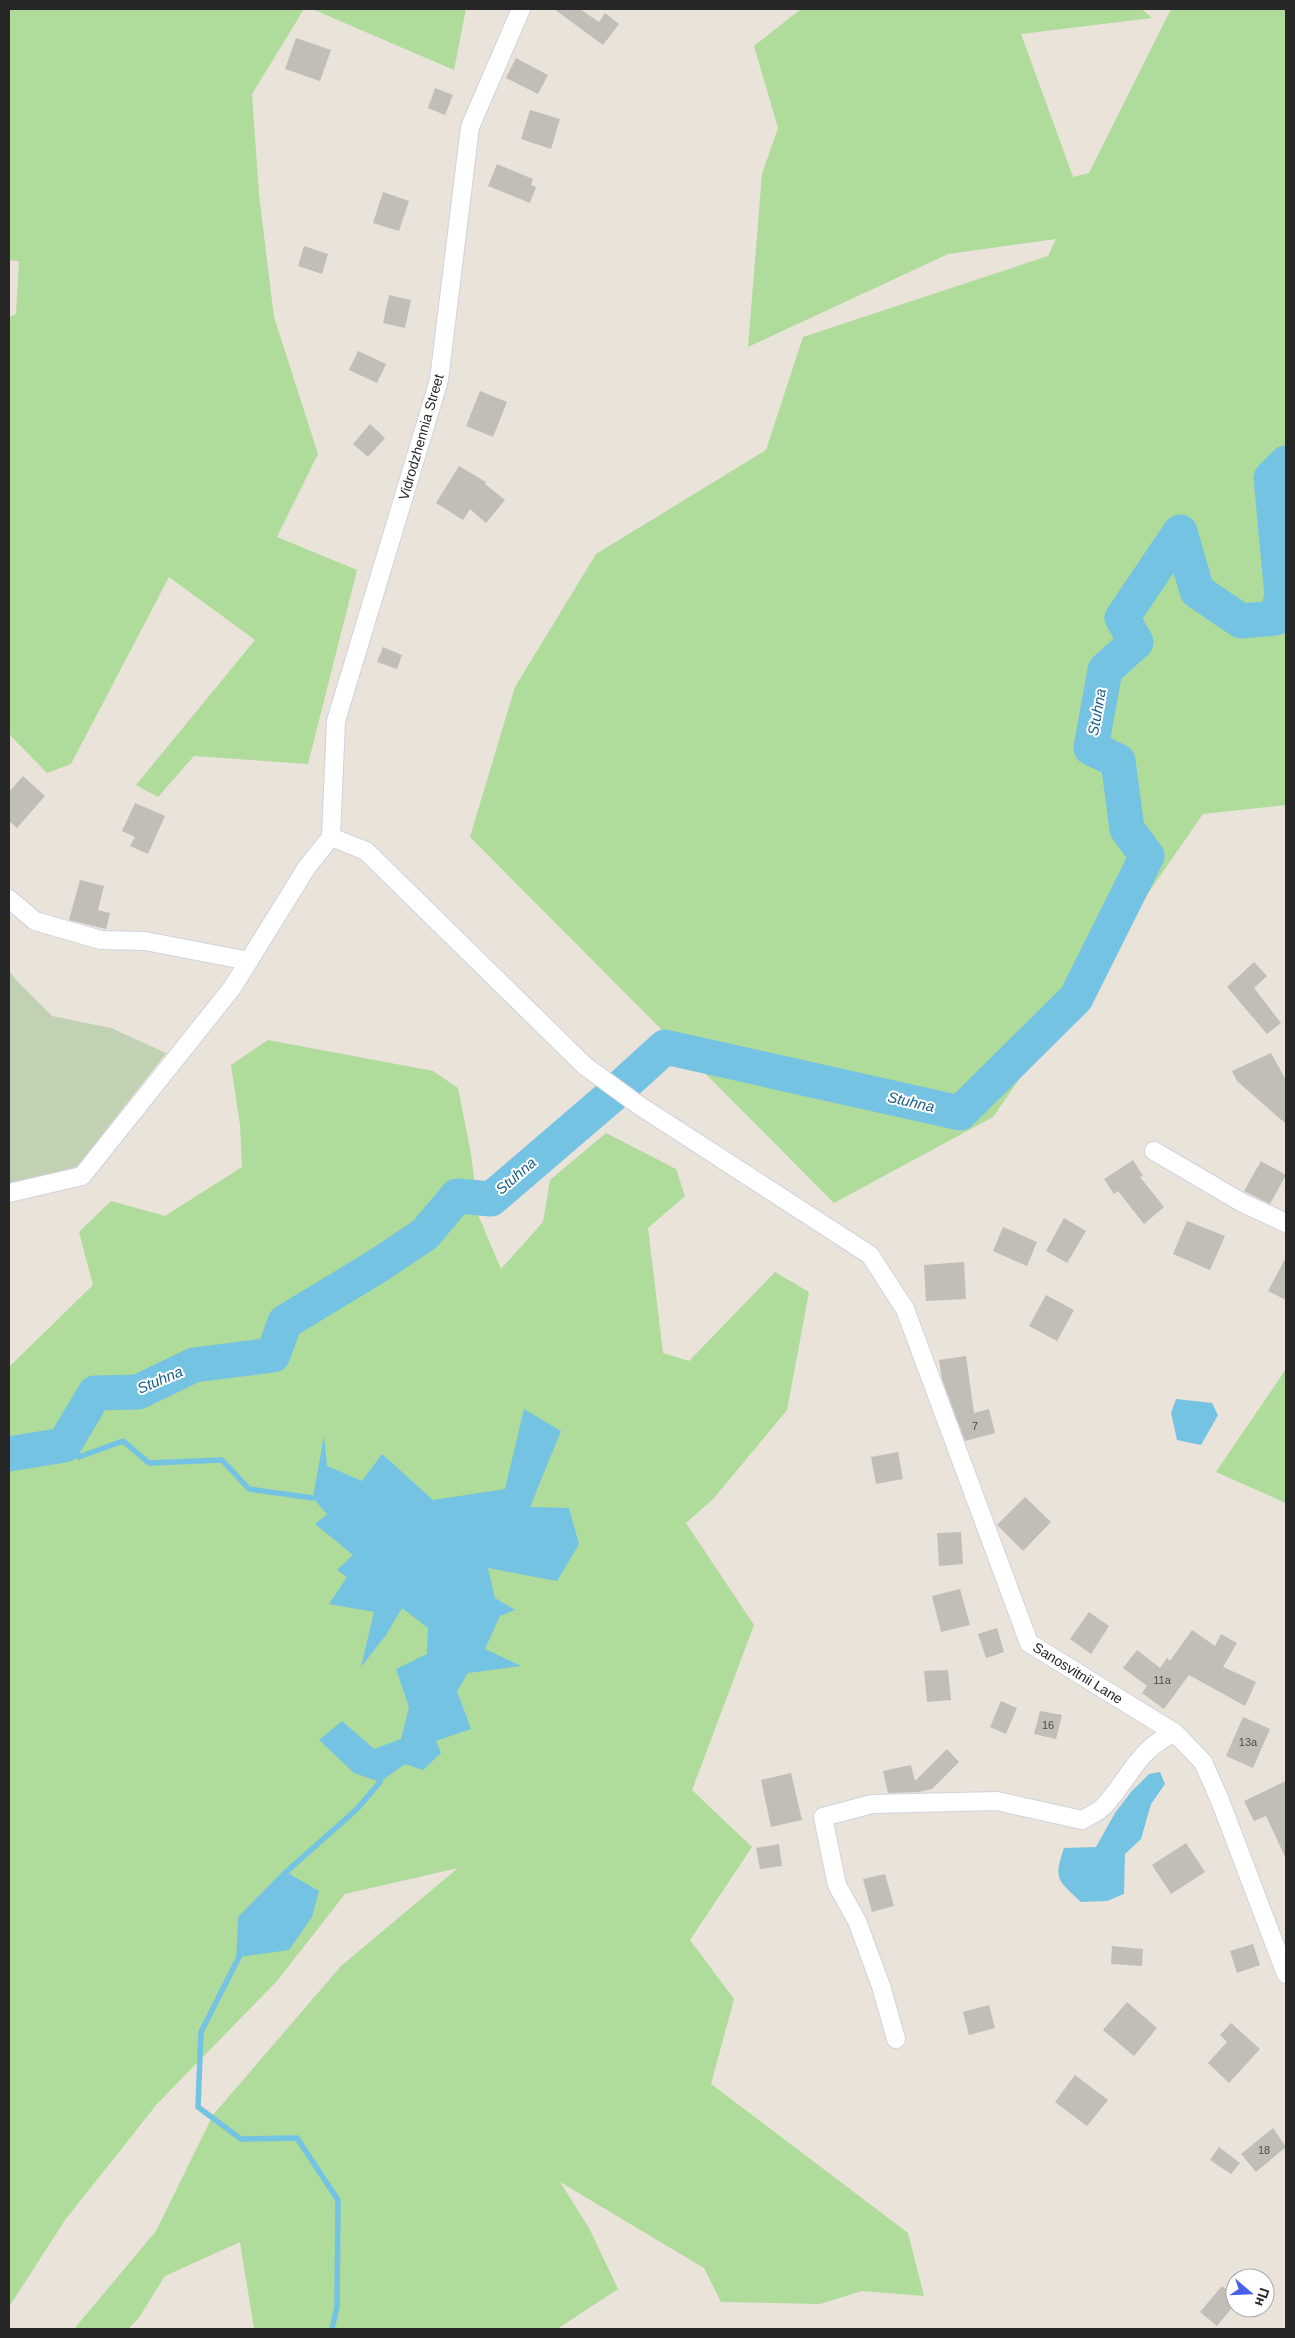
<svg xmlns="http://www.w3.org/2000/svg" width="1295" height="2338" viewBox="0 0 1295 2338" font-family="Arial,sans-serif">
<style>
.green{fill:#afdb9b}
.cemetery{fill:#c1d1b3}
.water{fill:#75c3e3}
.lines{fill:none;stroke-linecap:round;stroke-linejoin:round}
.stream{stroke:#75c3e3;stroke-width:5.5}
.river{stroke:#75c3e3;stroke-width:35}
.building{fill:#c1bdb7}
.street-casing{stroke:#d0d2df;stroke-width:20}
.street{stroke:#fff;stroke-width:18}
.labels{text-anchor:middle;stroke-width:4;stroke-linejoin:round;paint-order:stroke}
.number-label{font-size:11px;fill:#4e4c4b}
.street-label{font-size:14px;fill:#272727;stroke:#fff}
.water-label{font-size:15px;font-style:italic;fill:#18608b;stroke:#fff}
</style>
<rect width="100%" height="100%" fill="#e9e3da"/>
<path class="green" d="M9,9H304L252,94L259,195L274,317L318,454L277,537L357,570L308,764L194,756L158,797L136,785L255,640L169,577L71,764L47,773L9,734V317L16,314L19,261L9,260Z
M312,9H466L454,70Z
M801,9H1142L1152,18L1021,34L1073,177L1089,173L1171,9H1286V805L1203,814L993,1117L834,1203L470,837L515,687L596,554L766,450L803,337L1048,256L1056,239L948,254L748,347L762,174L778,128L754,46Z
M268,1040L433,1071L458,1088L471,1154L479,1217L501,1269L543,1222L550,1180L606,1133L676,1169L685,1196L648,1228L663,1353L689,1361L775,1272L809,1292L787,1410L714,1498L686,1523L754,1625L692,1790L752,1847L690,1940L734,1999L711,2084L908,2233L924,2296L862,2291L820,2304L721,2302L704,2268L560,2182L589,2228L618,2289L557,2329H254L240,2242L165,2276L138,2319L128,2329H74L156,2231L213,2115L341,1966L458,1868L345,1894L277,1981L157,2104L65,2220L9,2307V1367L93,1285L79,1232L111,1201L165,1216L242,1167L240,1125L231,1065Z
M1286,1369V1503L1216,1472Z"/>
<path class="cemetery" d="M9,971L19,983L52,1016L111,1028L166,1053L77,1167L9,1186Z"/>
<path class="water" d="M1176,1399L1212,1403L1218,1415L1201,1445L1177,1440L1171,1413Z
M524,1409L561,1431L530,1507L569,1508L579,1544L557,1581L488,1568L495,1598L515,1610L500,1616L485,1649L521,1666L468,1673L457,1691L471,1729L436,1741L441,1753L423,1770L405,1764L380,1782L354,1773L319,1740L342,1721L374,1749L401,1739L409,1707L396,1669L427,1654L428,1628L402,1608L386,1635L361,1667L374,1612L329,1604L347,1577L337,1570L353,1555L315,1524L327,1514L313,1498L324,1435L327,1466L362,1481L382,1454L433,1500L505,1489Z
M1160,1772L1165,1784L1151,1804L1141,1839L1125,1854L1124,1894L1107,1901L1081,1902C1058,1880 1053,1880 1064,1848L1096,1847L1115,1813L1131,1792L1149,1774Z
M286,1872L319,1891L312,1917L289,1950L239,1957L241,1918Z"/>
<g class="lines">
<path class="stream" d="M64,1445L79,1457L123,1441L149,1463L222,1460L249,1489L313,1498
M332,2329L337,2307L338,2200L297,2138L241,2139L198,2107L201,2032L239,1957L241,1918L286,1872L357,1809L380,1782"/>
<path class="river" d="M9,1454L64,1445L95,1393L138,1392L194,1365L273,1355L285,1322L379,1265L425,1234L457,1196L491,1199L610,1097L665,1047L960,1113L1076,998L1147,856L1127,829L1118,761L1091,748L1105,670L1136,642L1122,618L1180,532L1197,591L1241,621L1276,618L1282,596L1271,478L1286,463"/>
</g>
<path class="building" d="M554,9H580L599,22L605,13L619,24L603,45Z
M296,38L331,50L320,81L285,69Z
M516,58L548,75L538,94L506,78Z
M435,88L453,95L445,115L428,108Z
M530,110L560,119L551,149L521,139Z
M497,164L533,179L531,185L536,187L530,203L488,186Z
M383,192L409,201L399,231L373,223Z
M304,246L328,254L322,274L298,266Z
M389,295L411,300L405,328L383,323Z
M358,351L386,364L377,383L349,370Z
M480,391L507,402L493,437L466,426Z
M370,424L385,438L368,457L353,444Z
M459,466L486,482L485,484L505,500L486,523L470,509L463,520L436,503Z
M383,647L402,655L397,669L377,662Z
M23,776L45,796L17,828L9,821V792Z
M135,803L165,816L148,854L130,846L135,837L122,831Z
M80,880L104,886L98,910L110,913L106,929L69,920Z
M1254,962L1267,976L1254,988L1281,1023L1267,1034L1227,987Z
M1271,1053L1286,1080V1124L1237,1081L1232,1071Z
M1133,1160L1143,1176L1140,1177L1164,1207L1144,1224L1118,1191L1114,1194L1104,1179Z
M1261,1161L1286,1175L1270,1204L1244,1191Z
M1064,1218L1086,1231L1067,1263L1046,1251Z
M1187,1221L1225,1236L1210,1270L1173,1254Z
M1003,1227L1037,1242L1027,1266L993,1251Z
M1286,1257V1300L1268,1291Z
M964,1262L966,1299L926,1301L924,1265Z
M1046,1295L1074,1310L1057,1341L1029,1326Z
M966,1356L974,1413L989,1409L995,1433L965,1441L942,1379L939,1360Z
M898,1452L903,1479L876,1484L871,1457Z
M1025,1497L1051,1522L1023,1551L997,1525Z
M961,1532L963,1564L939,1566L937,1533Z
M960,1589L970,1625L941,1632L932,1596Z
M1089,1612L1109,1626L1091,1654L1070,1639Z
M997,1628L1004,1652L986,1658L978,1634Z
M1192,1630L1215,1646L1221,1634L1237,1643L1223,1667L1256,1682L1245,1706L1189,1675L1164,1709L1142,1693L1147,1686L1123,1668L1137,1650L1160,1668L1167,1658L1170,1661Z
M948,1670L951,1700L927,1702L924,1671Z
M1001,1701L1017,1708L1006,1734L990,1727Z
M1040,1711L1062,1715L1056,1739L1034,1734Z
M1243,1717L1270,1729L1253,1768L1226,1756Z
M947,1749L959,1762L932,1789L918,1792L888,1793L883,1771L911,1765L915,1781Z
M791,1773L802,1820L771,1827L761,1780Z
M1286,1781V1859L1266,1816L1254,1821L1244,1801Z
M1186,1843L1205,1872L1171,1894L1152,1865Z
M779,1844L782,1866L760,1869L756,1848Z
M885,1874L894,1906L872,1912L863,1879Z
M1253,1944L1260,1965L1237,1973L1230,1951Z
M1112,1946L1143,1949L1142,1966L1111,1964Z
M1127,2002L1157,2028L1134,2056L1103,2030Z
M989,2005L995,2028L969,2035L963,2012Z
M1231,2023L1260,2049L1229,2083L1208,2063L1227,2042L1220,2035Z
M1075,2075L1108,2100L1087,2126L1055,2102Z
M1273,2128L1286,2147L1256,2172L1241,2154Z
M1219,2147L1240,2163L1231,2174L1210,2160Z
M1222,2286L1235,2296V2304L1217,2326L1200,2312Z"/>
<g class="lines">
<g class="street-casing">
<path id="street" d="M331,837L366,851L585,1066L640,1106L870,1255L905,1309L1029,1643L1175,1733L1203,1762L1219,1798L1286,1974
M331,837L336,721L439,380L470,127L521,9
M9,899L35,921L101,940L145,941L249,961
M1154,1151L1241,1202L1286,1223
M9,1193L82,1176L232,988L307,867L331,837
M896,2039L881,1986L857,1921L837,1885L823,1817L872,1804L997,1801L1082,1820C1089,1816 1099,1812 1105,1805C1128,1780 1140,1746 1175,1733"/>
</g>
<use href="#street" class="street"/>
</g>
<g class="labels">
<g class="number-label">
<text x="975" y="1430">7</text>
<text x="1162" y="1684">11а</text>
<text x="1048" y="1729">16</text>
<text x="1248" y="1746">13а</text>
<text x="1264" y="2154">18</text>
</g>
<g class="street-label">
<text transform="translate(421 437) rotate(-74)" y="5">Vidrodzhennia Street</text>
<text transform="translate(1078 1673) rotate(32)" y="5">Sanosvitnii Lane</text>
</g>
<g class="water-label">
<text transform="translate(1097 712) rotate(-80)" y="5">Stuhna</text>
<text transform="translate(911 1102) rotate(13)" y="5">Stuhna</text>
<text transform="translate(516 1176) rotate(-41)" y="5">Stuhna</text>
<text transform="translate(160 1380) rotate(-23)" y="5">Stuhna</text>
</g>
</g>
<rect width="1295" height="2338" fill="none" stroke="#272727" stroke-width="20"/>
<g transform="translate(1250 2293) rotate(109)"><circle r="24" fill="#ffffff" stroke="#a9a9a9"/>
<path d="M0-4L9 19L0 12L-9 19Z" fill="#4761e9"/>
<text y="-8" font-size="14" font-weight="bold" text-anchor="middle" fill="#272727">Пн</text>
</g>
</svg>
